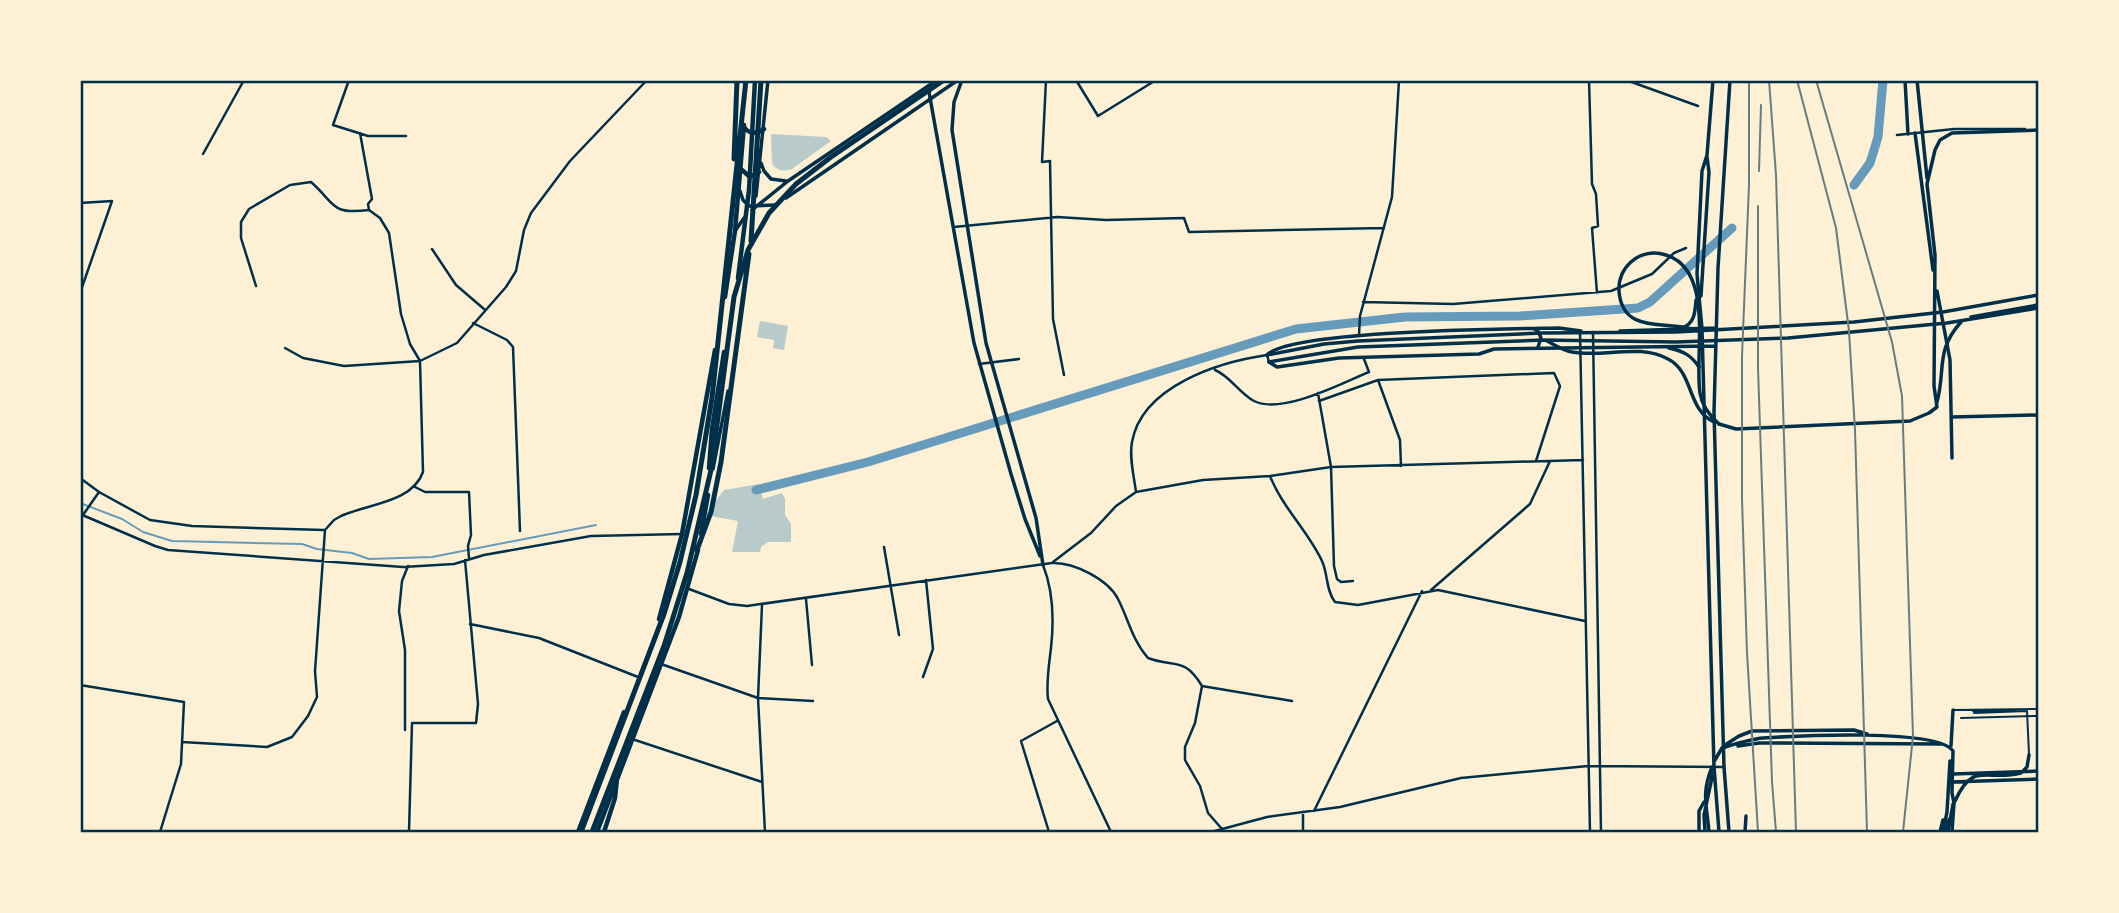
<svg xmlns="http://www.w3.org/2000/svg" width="2119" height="913" viewBox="0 0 2119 913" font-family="'Fira Sans Condensed',sans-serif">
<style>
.green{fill:#b9caca}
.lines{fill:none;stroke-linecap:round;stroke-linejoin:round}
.stream{stroke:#669bbc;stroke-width:2}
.river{stroke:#669bbc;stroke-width:9}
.service{stroke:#003049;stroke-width:2}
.minor{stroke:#003049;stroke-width:2.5}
.tertiary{stroke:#003049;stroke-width:3.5}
.secondary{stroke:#003049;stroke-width:3.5}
.trunk{stroke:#003049;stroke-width:4.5}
.motorway{stroke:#003049;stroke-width:5}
.rail{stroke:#657d81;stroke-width:2}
.neatline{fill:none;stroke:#003049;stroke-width:2.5}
</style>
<rect width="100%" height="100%" fill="#fdf0d5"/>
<path class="green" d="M771,134L826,137L831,141L792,169C783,172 778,171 772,164Z
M760,321L788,326L784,350L773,348L774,340L757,337Z
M759,484L763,499L782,493L785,499V515L791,524V542H768L761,547L760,552H732L738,521L705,515L724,490Z"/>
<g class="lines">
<path class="stream" d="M80,503L122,519L143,532L172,541L302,544L317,549L352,553L369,559L432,557L596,525"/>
<path class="river" d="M1854,185L1870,163L1878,137L1883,80
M756,490L868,462L1296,329L1405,317L1520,316L1638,308L1650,302L1732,228"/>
<path class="service" d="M1954,710L2036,709
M1973,711L2015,710
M1974,713L2027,711L2029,754
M1961,718L2036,716"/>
<path class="minor" d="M349,80L333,125L368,136H406
M1046,80L1042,162L1050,161L1053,319L1064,375
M1076,80L1098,116L1156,80
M1278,80H1280
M1589,80L1592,184L1596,194L1598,226L1592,228L1597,293
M1626,80L1698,106
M360,133L372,199L368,204L369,210
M1897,135L1954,129H2025
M203,154L244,80
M80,203L112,201L80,293
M954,227L1057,217L1106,220L1184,218L1189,232L1384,228
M432,249L456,285L484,309
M1363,302L1453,304L1611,291L1652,274L1674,253L1686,248
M473,323L507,340L513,347L520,531
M1580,332L1590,832
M1593,332L1601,832
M1359,335L1360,316L1392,197L1399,80
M285,348L303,358L344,366L420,361L457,343L506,287L516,271L524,230L531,213L570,161L647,80
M979,364L1019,359
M1215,370C1230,376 1239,393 1254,401C1282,415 1342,383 1369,372L1364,359
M1378,380L1400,440L1401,466
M1318,393L1331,467L1334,566L1337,579L1341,582L1353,581
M1319,401L1378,380L1554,373L1560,386L1536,461
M1270,476C1282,507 1308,531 1322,561C1328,574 1326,591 1335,602L1358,605L1438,590L1585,621
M80,478L99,492L150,520L192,526L324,530
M415,487L425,492H469L471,535L468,546L469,558
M1136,492C1134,476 1129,458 1132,442C1142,386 1219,362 1267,355L1269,362
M80,514L155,546L168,550L403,567L454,564L484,555L591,536L682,534
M83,515L99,492
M884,547L899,635
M1053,562L1091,533L1116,506L1136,492L1203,480L1270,476L1331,467L1583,460
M1043,565C1053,590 1054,621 1051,648C1049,665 1046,682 1048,699L1111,832
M689,589L729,604L747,606L1052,563C1073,562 1108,579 1118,599C1128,618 1132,640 1148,658C1174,668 1184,656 1202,686L1195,723L1185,747V760L1200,786L1208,813L1222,829
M1431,590L1530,504L1550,461
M806,599L812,665
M762,605L758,698L765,832
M470,624L539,638L638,677
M661,664L758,698L813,701
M923,677L933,649L926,580
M80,685L184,702L181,764L160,832
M1202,686L1292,701
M405,730V650L399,611L402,581L408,566
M632,739L762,782
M182,742L267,747L292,737L308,716L317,697L315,671L325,530L334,520L341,516C367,504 412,503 423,472L420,361L410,344L401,314L389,233L380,218L369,210C330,215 336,204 311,182L290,185L249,209L241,222V238L256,286
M1314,811L1422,591
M1303,812V832
M409,832L412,723H476L478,704L465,560
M1049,832L1021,741L1057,721
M1211,832L1267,817L1340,807L1461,778L1588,766L1724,767"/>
<path class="tertiary" d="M962,80L954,102L952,130L986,343L1036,518L1043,565
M1713,80L1707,155L1702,171L1697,274L1702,329L1714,767L1719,832
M1905,80L1908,134
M1917,80L1927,178
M929,92L974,343L1011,474L1025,519L1040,556
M1915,133L1933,270
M1937,291L1950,360L1952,458
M1701,296L1709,172L1707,157
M1682,328C1695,323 1695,312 1696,300
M1534,329L1538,331L1541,338L1538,347
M1620,331L1716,328
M1669,348C1683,351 1691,355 1699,367
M1267,355C1291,330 1513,329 1559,328L1581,331
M1269,362L1277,367L1339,358L1479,354L1494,349L1715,346
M1951,417L2038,415
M1719,424L1736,429L1910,421L1929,413L1937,407L1934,386L1935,255L1927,184L1935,150L1940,140L1952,133L2038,130
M2037,709H2038
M1725,745L1739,736L1752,731L1854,730L1867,734
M1738,746L1759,743L1940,744
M1951,746L1953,710
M1715,760L1722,748C1735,744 1750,739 1763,738C1795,736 1937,728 1953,751L1952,793L1954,803
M1953,774L2038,771
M1951,782L2038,779
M1955,801C1974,760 1986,782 2021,773L2027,767L2029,755
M1705,832L1704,815L1713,773
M1709,832C1707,806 1701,794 1712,767
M1729,832L1724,767L1714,412L1718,268L1730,80
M1943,832L1947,812L1950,761
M1948,832L1953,804"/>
<path class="secondary" d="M761,163L764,171L771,179L786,181
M740,191L743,200L749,206L775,205
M756,196L768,80
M786,198L958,80
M752,210L788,181L937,80
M735,231L744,218
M1971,317L2038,305
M1692,329C1665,321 1622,334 1619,291C1618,280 1623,269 1631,262C1641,253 1654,251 1666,255C1715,270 1694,355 1700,393C1702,406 1710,416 1719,424
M1547,341C1555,345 1564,351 1572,352C1603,358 1639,343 1668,359C1694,372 1687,410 1714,422
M1267,355L1324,344L1358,341L1542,333L1676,332L1854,322L1943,312L2038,295
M1269,362L1358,347L1543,340L1676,342L1788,338L1947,323L2038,308
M1937,402C1946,369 1935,351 1961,322
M713,469L728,391
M1699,832V811L1704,802
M1745,832L1746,816
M1940,832L1943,820
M1946,832L1948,821L1952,816
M1952,832L1954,803"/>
<path class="trunk" d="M744,127C750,135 756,134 764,129
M742,170L750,177L759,172
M738,278L749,190L755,80
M725,297L735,231L744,125
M709,468L712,429L724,352
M701,534L708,495
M659,619L682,534L715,350
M578,832L624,712
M597,832L679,617L698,550
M604,832L615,798L617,779"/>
<path class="motorway" d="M734,159L737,80
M751,241L761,80
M697,550L711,512L721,462L749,254
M581,832L664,614L680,562L696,495L712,398L746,80
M592,832L664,646L687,573L711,470L734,297L748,250L769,213L796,184L831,157L944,80"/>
<path class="rail" d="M1749,80V185L1742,356V499L1747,653L1758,832
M1769,80L1776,175L1796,832
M1797,80L1836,228L1849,331L1855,430L1867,832
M1816,80L1892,342L1902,396L1913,736L1903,832
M1759,171L1761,105
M1758,206V368L1772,782L1776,832"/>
</g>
<rect width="2119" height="913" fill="none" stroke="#fdf0d5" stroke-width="164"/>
<rect x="82" y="82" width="1955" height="749" class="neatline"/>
</svg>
